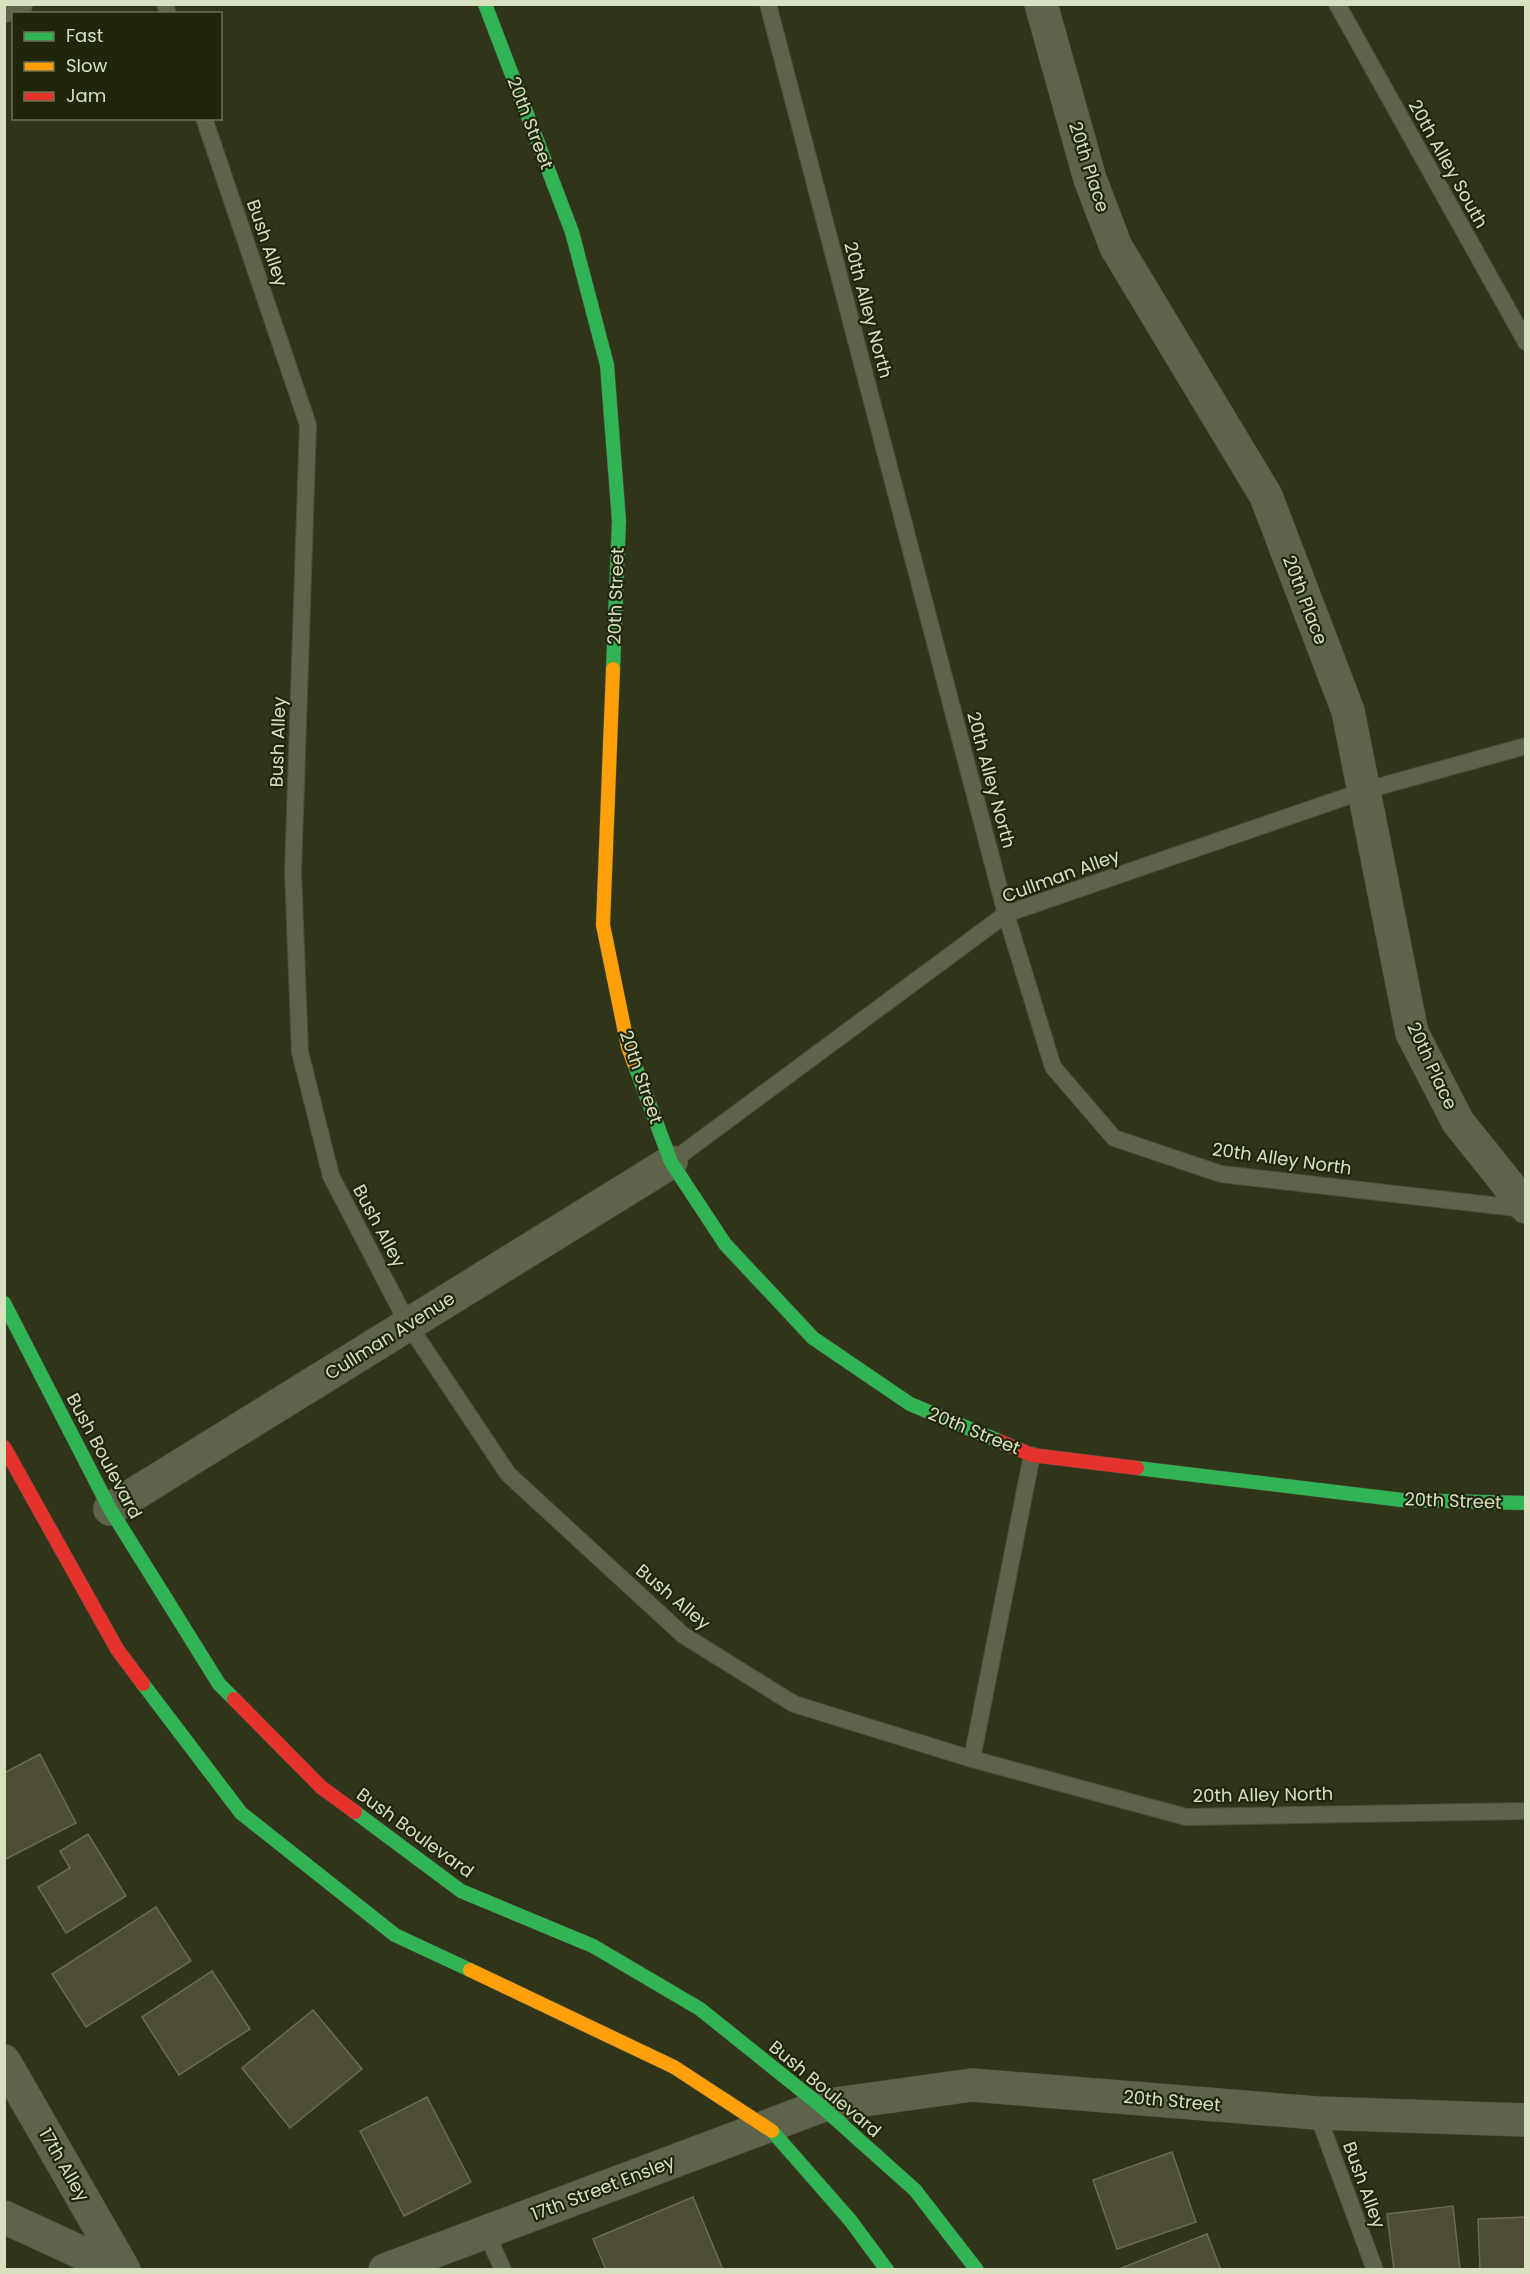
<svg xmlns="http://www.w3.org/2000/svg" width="1530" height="2274" viewBox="0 0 1530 2274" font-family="Poppins,sans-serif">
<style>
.building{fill:#4d4e32;stroke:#6b6b51;stroke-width:1.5}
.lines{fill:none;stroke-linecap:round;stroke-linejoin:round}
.lane-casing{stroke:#4b503a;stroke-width:18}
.street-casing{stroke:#4b503a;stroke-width:34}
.fast-casing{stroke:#4b503a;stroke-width:15}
.slow-casing{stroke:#4b503a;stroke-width:15}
.jam-casing{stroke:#4b503a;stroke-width:15}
.lane{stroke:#5d644a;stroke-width:16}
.street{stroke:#5d644a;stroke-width:33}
.fast{stroke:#30b455;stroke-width:14}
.slow{stroke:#ff9f0a;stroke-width:14}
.jam{stroke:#e5322d;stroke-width:14}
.labels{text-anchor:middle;stroke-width:4.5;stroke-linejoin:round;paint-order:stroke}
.street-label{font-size:18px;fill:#d7e1bf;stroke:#20260a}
</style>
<rect width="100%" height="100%" fill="#303519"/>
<path class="building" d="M40,1754L76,1823L4,1860V1773Z
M88,1834L126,1896L66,1933L38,1887L70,1868L60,1851Z
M156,1907L191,1961L86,2027L52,1974Z
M212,1971L250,2029L179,2075L142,2017Z
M313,2010L362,2069L290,2128L242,2068Z
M427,2097L471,2182L404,2216L360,2131Z
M1172,2152L1196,2222L1117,2249L1093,2180Z
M693,2197L723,2270H606L593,2239Z
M1453,2206L1460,2270H1394L1387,2214Z
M1526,2217V2270H1480L1478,2219Z
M1207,2234L1221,2270H1119V2269Z"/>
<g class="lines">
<g class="lane-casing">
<path id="lane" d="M165,4L168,14
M768,4L1006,914L1053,1067L1114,1138L1221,1174L1525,1209
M1337,4L1526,342
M204,118L308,425L293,872L300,1052L331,1176L408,1324L508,1474L683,1635L794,1704L972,1759L1186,1817L1526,1811
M671,1162L1006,914L1363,791L1526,746
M972,1759L1032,1455
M1317,2113L1375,2270
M486,2232L503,2270"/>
</g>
<g class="street-casing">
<path id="street" d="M1041,4L1090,179L1116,247L1266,496L1348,711L1412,1033L1458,1122L1526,1207
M4,6L16,4
M110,1509L671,1162
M4,2061L124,2270
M4,2217L119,2270
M385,2270L821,2106L972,2085L1317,2113L1526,2120"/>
</g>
<g class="fast-casing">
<path id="fast" d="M485,4L572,232L607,365L619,521L613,669
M634,1063L671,1162L725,1244L813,1338L910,1404L999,1441
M4,1303L110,1509L219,1684L234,1699
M1137,1468L1402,1500L1526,1503
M143,1684L241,1813L395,1935L470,1970
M355,1812L461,1891L593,1946L700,2009L821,2106L915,2190L977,2270
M772,2131L850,2220L887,2270"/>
</g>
<g class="slow-casing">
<path id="slow" d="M613,669L603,925L628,1047L634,1063
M470,1970L674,2067L772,2131"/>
</g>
<g class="jam-casing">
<path id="jam" d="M999,1441L1032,1455L1137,1468
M4,1447L117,1649L143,1684
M234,1699L321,1787L355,1812"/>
</g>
<use href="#lane" class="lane"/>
<use href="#street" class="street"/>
<use href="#fast" class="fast"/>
<use href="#slow" class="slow"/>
<use href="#jam" class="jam"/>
</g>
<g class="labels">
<g class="street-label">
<text transform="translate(530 123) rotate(69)" y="6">20th Street</text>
<text transform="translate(1448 164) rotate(61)" y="6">20th Alley South</text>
<text transform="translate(1089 167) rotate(72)" y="6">20th Place</text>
<text transform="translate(267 243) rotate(71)" y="6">Bush Alley</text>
<text transform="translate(868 310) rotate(75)" y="6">20th Alley North</text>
<text transform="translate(616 596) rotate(-88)" y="6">20th Street</text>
<text transform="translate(1305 600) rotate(69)" y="6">20th Place</text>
<text transform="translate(278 742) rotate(-88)" y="6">Bush Alley</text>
<text transform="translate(991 780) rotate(75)" y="6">20th Alley North</text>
<text transform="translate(1061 876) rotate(-20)" y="6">Cullman Alley</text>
<text transform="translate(1432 1066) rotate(65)" y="6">20th Place</text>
<text transform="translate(641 1077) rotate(71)" y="6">20th Street</text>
<text transform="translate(1282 1159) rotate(8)" y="6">20th Alley North</text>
<text transform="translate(379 1226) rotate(62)" y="6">Bush Alley</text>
<text transform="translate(390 1336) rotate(-32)" y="6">Cullman Avenue</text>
<text transform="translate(974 1431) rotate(22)" y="6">20th Street</text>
<text transform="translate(104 1456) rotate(62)" y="6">Bush Boulevard</text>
<text transform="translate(1453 1501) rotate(2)" y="6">20th Street</text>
<text transform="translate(673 1597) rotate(40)" y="6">Bush Alley</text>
<text transform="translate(1263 1795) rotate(-1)" y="6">20th Alley North</text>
<text transform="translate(415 1833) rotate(36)" y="6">Bush Boulevard</text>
<text transform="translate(825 2089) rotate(40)" y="6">Bush Boulevard</text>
<text transform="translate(1172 2101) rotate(5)" y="6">20th Street</text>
<text transform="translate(64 2165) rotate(60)" y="6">17th Alley</text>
<text transform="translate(1364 2185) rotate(70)" y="6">Bush Alley</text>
<text transform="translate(603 2188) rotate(-21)" y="6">17th Street Ensley</text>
</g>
</g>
<rect width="1530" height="2274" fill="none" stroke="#d7e1bf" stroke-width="12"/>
<rect x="12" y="12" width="210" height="108" fill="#20260a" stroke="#697152" stroke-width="1.5"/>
<rect x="24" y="32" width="30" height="9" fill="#30b455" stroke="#697152" stroke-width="1.5"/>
<text x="66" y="42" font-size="18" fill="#d7e1bf">Fast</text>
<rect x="24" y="62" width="30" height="9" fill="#ff9f0a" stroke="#697152" stroke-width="1.5"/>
<text x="66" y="72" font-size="18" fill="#d7e1bf">Slow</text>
<rect x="24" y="92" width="30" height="9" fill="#e5322d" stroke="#697152" stroke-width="1.5"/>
<text x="66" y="102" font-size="18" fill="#d7e1bf">Jam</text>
</svg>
